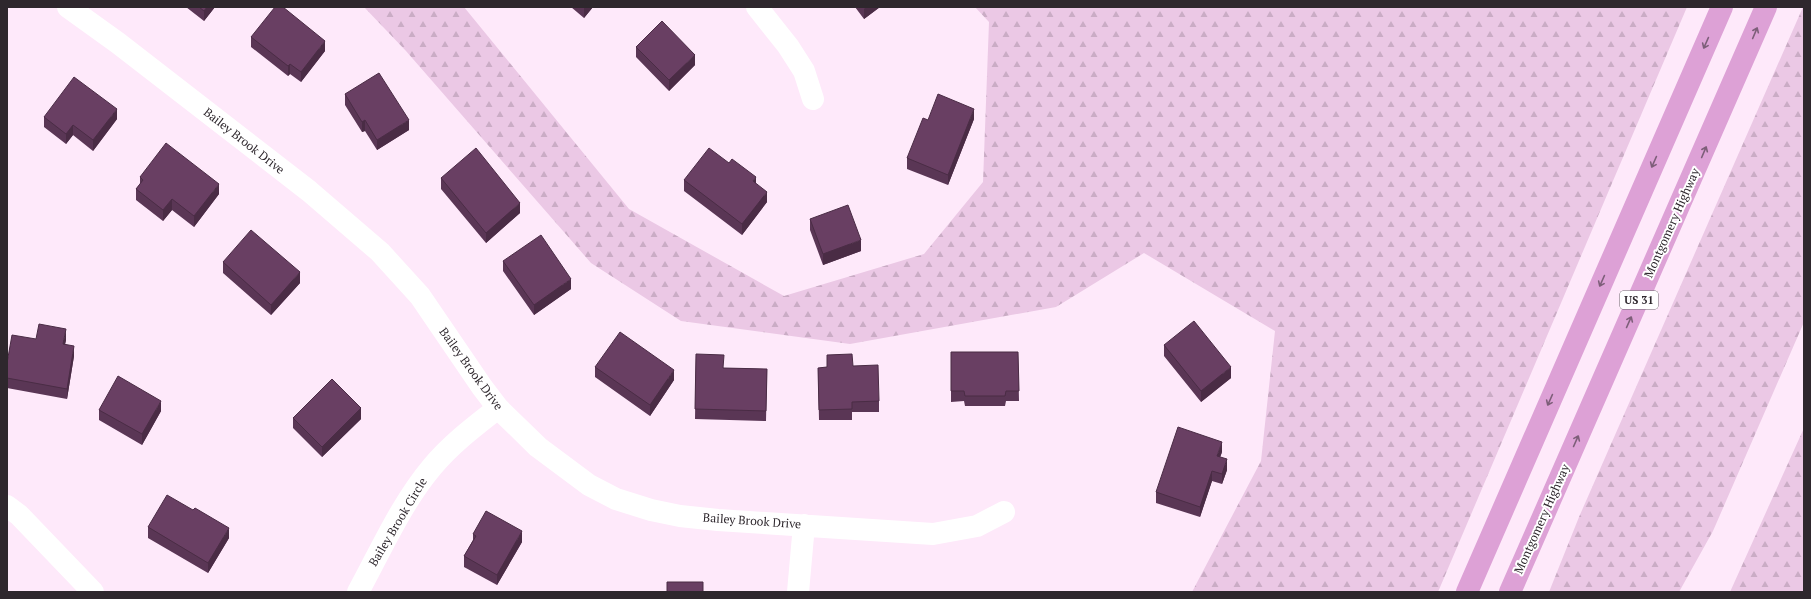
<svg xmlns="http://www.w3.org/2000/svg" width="1811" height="599" viewBox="0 0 1811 599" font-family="'PT Serif',serif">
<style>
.forest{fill:url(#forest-firs)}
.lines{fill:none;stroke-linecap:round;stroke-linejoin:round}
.street{stroke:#fff;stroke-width:22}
.primary{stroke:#dda1d6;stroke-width:22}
.wall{fill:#5a3655}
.shaded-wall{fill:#4a2c45}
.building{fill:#693f63;stroke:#4a2c45}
.oneway{stroke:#7d5e79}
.labels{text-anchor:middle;stroke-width:4;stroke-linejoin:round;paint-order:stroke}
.shield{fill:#fff;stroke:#6d686c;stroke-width:1}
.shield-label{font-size:11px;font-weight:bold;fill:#2e272d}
.street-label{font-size:12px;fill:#2e272d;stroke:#fff}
</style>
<defs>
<pattern id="forest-firs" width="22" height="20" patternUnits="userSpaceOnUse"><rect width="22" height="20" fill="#ebc8e5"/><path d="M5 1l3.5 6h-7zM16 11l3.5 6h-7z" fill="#caacc5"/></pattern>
</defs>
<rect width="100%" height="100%" fill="#fee9fa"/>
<path class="forest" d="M364,7H464L629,209L784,296L924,254L983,182L989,22L975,7H1687L1438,592H1192L1261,461L1275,331L1144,253L1056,307L850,344L681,321L591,263L406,51Z
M1803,7L1804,322L1713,531L1679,592H1549L1579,517Z
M1804,428V592H1730Z"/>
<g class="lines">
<path class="street" d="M68,7L118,43L309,191L380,252L420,296L482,387L498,408L538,447L589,485L616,499L651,510L680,516L718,520L933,534L977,526L1004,512
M757,7L788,46L804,71L813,99
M7,506L19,515L93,592
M358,592C381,550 401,504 432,467C451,444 475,426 498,408
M798,592L804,525"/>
<path class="primary" d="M1467,592L1722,7
M1510,592L1766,7"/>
</g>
<path class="wall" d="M186,7H215L204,21Z
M571,7H593L584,18Z
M855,7H880L864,19Z
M251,37L325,51L301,82L290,74L288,76L251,47Z
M636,47L695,65L669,91L636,57Z
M345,94L409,130L377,150L365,131L362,132L345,105Z
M44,117L117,119L93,151L73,135L66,144L44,127Z
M974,119L948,185L907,169V158L928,120Z
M140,177L219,194L194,227L172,210L163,221L136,200V189L140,184Z
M441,178L520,213L486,243L441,189Z
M684,180L756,184L767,202L742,235L684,191Z
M810,219L861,251L823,265L810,230Z
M503,261L571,289L534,315L503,271Z
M223,262L300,283L271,315L223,273Z
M36,339L66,340L65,344L74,356L67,399L7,388V363Z
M1164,345L1231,378L1201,402L1164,356Z
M951,352H1018L1019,401H1006L1005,406H965L964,401L951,402Z
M696,354L724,368L767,369L766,421L695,419Z
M853,366L879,401V412H852V420H819L818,368Z
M595,367L674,380L650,416L595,377Z
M99,410L161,411L142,445L99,420Z
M293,418L361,419L322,457L293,428Z
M1222,452L1220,457L1227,470L1222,484L1212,481L1200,517L1156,503V492Z
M148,527L229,538L208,573L148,538Z
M473,534L522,542L497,585L464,567V556L473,540Z"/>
<path class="shaded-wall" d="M207,7H215L204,21V11Z
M584,7H593L584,18Z
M866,7H880L864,19V9Z
M325,41V51L301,82V72Z
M695,55V65L669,91V80Z
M290,64V74L288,76V66Z
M117,109V119L93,151V140Z
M974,109V119L948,185V175Z
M365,120V131L362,132V122Z
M409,120V130L377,150V140Z
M73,125V135L66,144V134Z
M756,177V188L753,181Z
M219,184V194L194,227V216Z
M767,192V202L742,235V224Z
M172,199V210L163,221V210Z
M520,203V213L486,243V233Z
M861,240V251L823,265V254Z
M300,272V283L271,315V305Z
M571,279V289L534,315V305Z
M66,329V340L63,354V344Z
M74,346V356L67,399V389Z
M1231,367V378L1201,402V391Z
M674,370V380L650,416V405Z
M161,401V411L142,445V434Z
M361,408V419L322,457V447Z
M1222,442V452L1217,466V456Z
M1227,459V470L1222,484V474Z
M1212,471V481L1200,517V507Z
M229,528V538L208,573V563Z
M522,531V542L497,585V575Z"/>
<path class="building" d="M199,7H207L204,11Z
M275,7H283L325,41L301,72L290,64L288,66L251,37Z
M662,21L695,55L669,80L636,47Z
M379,73L409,120L377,140L365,120L362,122L345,94Z
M74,77L117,109L93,140L73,125L66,134L44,117Z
M938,94L974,109L948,175L907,158L923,118L928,120Z
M166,143L219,184L194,216L172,199L163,210L136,189L143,180L140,177Z
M476,148L520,203L486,233L441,178Z
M709,148L729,163L732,159L756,177L753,181L767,192L742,224L684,180Z
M848,205L861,240L823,254L810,219Z
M251,230L300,272L271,305L223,262Z
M541,235L571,279L534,305L503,261Z
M1194,321L1231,367L1201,391L1164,345Z
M39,324L66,329L63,344L74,346L67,389L7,378V363L12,335L36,339Z
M620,332L674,370L650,405L595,367Z
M951,352H1018L1019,391H1006L1005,396H965L964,391H951Z
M696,354L724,355L723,368L767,369L766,411L695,409Z
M852,354L853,366L878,365L879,401L852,402V409L819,410L818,368L827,367V355Z
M118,376L161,401L142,434L99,410Z
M332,379L361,408L322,447L293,418Z
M1178,427L1222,442L1217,456L1227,459L1222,474L1212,471L1200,507L1156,492Z
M167,495L193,510L195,508L229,528L208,563L148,527Z
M486,511L522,531L497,575L464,556L476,536L473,534Z
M667,582H703V592H667Z"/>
<defs><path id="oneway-shaft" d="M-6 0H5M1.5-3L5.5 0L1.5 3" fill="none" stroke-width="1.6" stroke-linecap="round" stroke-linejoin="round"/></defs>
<g class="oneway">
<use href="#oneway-shaft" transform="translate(1755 33) rotate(-67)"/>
<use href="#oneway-shaft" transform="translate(1706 43) rotate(114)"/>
<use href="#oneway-shaft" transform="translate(1704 152) rotate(-67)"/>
<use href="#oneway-shaft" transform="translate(1654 162) rotate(114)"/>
<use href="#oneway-shaft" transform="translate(1602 281) rotate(114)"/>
<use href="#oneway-shaft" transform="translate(1629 322) rotate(-66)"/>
<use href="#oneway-shaft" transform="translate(1550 400) rotate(114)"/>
<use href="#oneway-shaft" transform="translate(1576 441) rotate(-66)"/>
</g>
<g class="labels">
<rect class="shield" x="1620" y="291" width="38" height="18" rx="3"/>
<g class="shield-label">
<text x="1639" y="304">US 31</text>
</g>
<g class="street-label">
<text transform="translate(244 141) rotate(38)" y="4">Bailey Brook Drive</text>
<text transform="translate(1672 223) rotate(-66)" y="4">Montgomery Highway</text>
<text transform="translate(471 369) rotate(54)" y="4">Bailey Brook Drive</text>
<text transform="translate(1542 519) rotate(-66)" y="4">Montgomery Highway</text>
<text transform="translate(752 521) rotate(4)" y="4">Bailey Brook Drive</text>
<text transform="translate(398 522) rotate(-59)" y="4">Bailey Brook Circle</text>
</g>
</g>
<rect width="1811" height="599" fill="none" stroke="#2e272d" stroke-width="16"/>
</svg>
